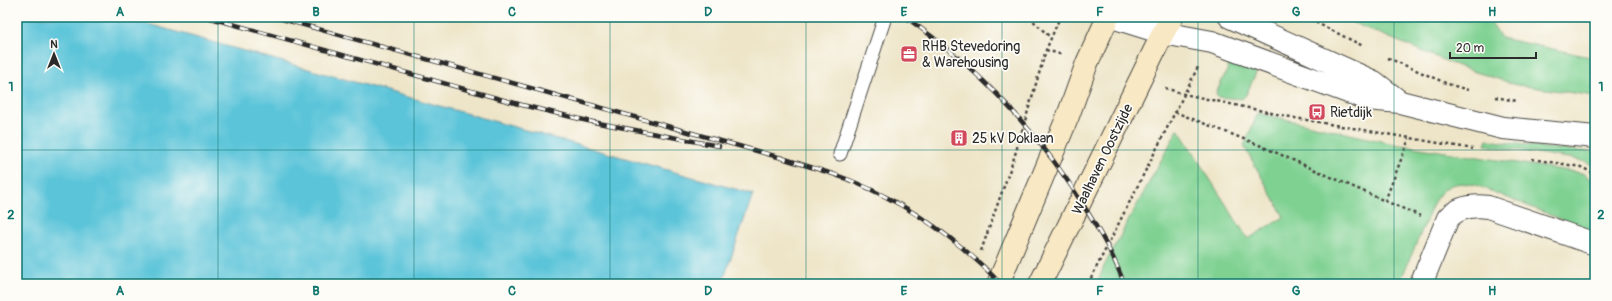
<svg xmlns="http://www.w3.org/2000/svg" width="1612" height="301" viewBox="0 0 1612 301" font-family="Pangolin,sans-serif">
<style>
.green{fill:#7fd192;stroke:#557e5e}
.water{fill:#5cc4d9;stroke:#447882}
.lines{fill:none;stroke-linecap:round;stroke-linejoin:round}
.service-casing{stroke:#484743;stroke-width:15}
.minor-casing{stroke:#484743;stroke-width:24}
.secondary-casing{stroke:#484743;stroke-width:24}
.path{stroke:#484743;stroke-width:2.5;stroke-dasharray:3 3;stroke-linecap:butt}
.service{stroke:#fff;stroke-width:13}
.minor{stroke:#fff;stroke-width:22}
.secondary{stroke:#f8e8c3;stroke-width:22}
.rail-casing{stroke:#2b2b2b;stroke-width:4.5}
.rail{stroke:#fdfcf7;stroke-width:3;stroke-dasharray:9;stroke-linecap:butt}
.grid{fill:none;stroke:#0f766e;stroke-width:1;stroke-opacity:0.55}
.labels{text-anchor:middle;stroke-width:3.5;stroke-linejoin:round;paint-order:stroke}
.poi-label{font-size:14px;fill:#2b2b2b;stroke:#fdfcf7;text-anchor:start}
.street-label{font-size:14px;fill:#2b2b2b;stroke:#fdfcf7}
.neatline{fill:none;stroke:#0f766e;stroke-width:1.5}
.grid-label{font-size:13px;text-anchor:middle;font-weight:bold;fill:#0f766e}
</style>
<rect width="100%" height="100%" fill="#fdfcf7"/>
<filter id="ink" filterUnits="userSpaceOnUse"><feTurbulence type="fractalNoise" baseFrequency=".025" numOctaves="2"/><feDisplacementMap in="SourceGraphic" scale="8" xChannelSelector="R" yChannelSelector="G"/><feConvolveMatrix kernelMatrix="1 2 1 2 8 2 1 2 1" color-interpolation-filters="sRGB"/></filter>
<filter id="wash" filterUnits="userSpaceOnUse"><feTurbulence type="fractalNoise" baseFrequency=".012" numOctaves="4" result="noise"/><feDisplacementMap in="SourceGraphic" scale="16" xChannelSelector="R" yChannelSelector="G"/><feGaussianBlur stdDeviation="0.9" result="paint"/><feColorMatrix in="noise" values="0 0 0 0 0 0 0 0 0 0 0 0 0 0 0 0 0 1.4 0 .05"/><feComposite in="paint" operator="in"/></filter>
<g filter="url(#wash)">
<rect width="100%" height="100%" fill="#eee5c8"/>
<path class="green" d="M1339,17H1488L1501,38L1595,58V96L1517,85L1463,68Z
M1234,60L1254,68L1256,73L1246,95L1242,99L1218,97L1216,93L1231,62Z
M1258,113L1394,144L1582,173L1595,182V233L1476,185C1455,181 1445,184 1434,202L1399,284H1097L1104,266L1178,129L1248,239L1284,217L1244,146Z
M1487,140L1548,148L1595,152V166L1586,162L1574,159L1485,145Z"/>
<path class="water" d="M17,17H123L753,194L722,284H17Z"/>
</g>
<g filter="url(#ink)">
<g class="lines">
<g class="service-casing">
<path id="service" d="M840,154L885,17"/>
</g>
<g class="minor-casing">
<path id="minor" d="M1112,17L1163,33L1212,42L1367,99L1400,102L1503,128L1595,137
M1230,17L1374,82L1400,102
M1421,284L1448,218C1459,207 1473,205 1488,207L1595,244"/>
</g>
<g class="secondary-casing">
<path id="secondary" d="M998,284L1068,116L1087,63L1108,17
M1040,284L1163,33L1172,17"/>
</g>
<path class="path" d="M1029,17L1051,38
M1305,17L1363,46
M1046,50L1063,55
M1388,58L1448,84L1468,90
M1165,88L1184,94L1295,118L1473,149
M1495,97L1517,101
M1175,112L1259,145L1385,201L1421,216
M1532,159L1581,167L1595,174
M1385,201L1409,139
M981,251L1014,158L1046,50L1060,17
M1088,284L1199,65"/>
<use href="#service" class="service"/>
<use href="#minor" class="minor"/>
<use href="#secondary" class="secondary"/>
<g class="rail-casing">
<path id="rail" d="M207,17L522,105L588,121L719,146
M275,17L782,158C806,166 831,172 854,182C909,205 960,241 1001,284
M905,17C980,68 1044,138 1090,216C1103,238 1116,260 1124,284"/>
</g>
<use href="#rail" class="rail"/>
</g>
</g>
<path class="grid" d="M218,17V284M414,17V284M610,17V284M806,17V284M1002,17V284M1198,17V284M1394,17V284M17,150H1595"/>
<defs>
<g id="office-square" transform="scale(0.9)"><rect x="-9" y="-9" width="18" height="18" rx="4" fill="#d1495b" stroke="#fdfcf7"/><path d="M-6-3h4V-5.5h4V-3h4V5H-6ZM-1-4.5V-3h2v-1.5ZM-6 0V1H6V0Z" fill="#fff"/></g>
<g id="bus-square" transform="scale(0.9)"><rect x="-9" y="-9" width="18" height="18" rx="4" fill="#d1495b" stroke="#fdfcf7"/><path d="M-5-6H5V4H4V6H2V4H-2V6H-4V4H-5ZM-3.5-4V0h7V-4ZM-3.5 1.2v1.5H-2V1.2ZM2 1.2v1.5H3.5V1.2Z" fill="#fff"/></g>
<g id="building-square" transform="scale(0.9)"><rect x="-9" y="-9" width="18" height="18" rx="4" fill="#d1495b" stroke="#fdfcf7"/><path d="M-4-6H4V6H1V3H-1V6H-4ZM-2.5-4.3h1.7v1.8h-1.7ZM.8-4.3h1.7v1.8H.8ZM-2.5-1h1.7V.8h-1.7ZM.8-1h1.7V.8H.8Z" fill="#fff"/></g>
</defs>
<g fill-rule="evenodd">
<use href="#office-square" x="909" y="54"/>
<use href="#bus-square" x="1317" y="112"/>
<use href="#building-square" x="959" y="138"/>
</g>
<g class="labels">
<g class="poi-label">
<text x="922" y="51">RHB Stevedoring<tspan x="922" dy="16">&amp; Warehousing</tspan></text>
<text x="1330" y="117">Rietdijk</text>
<text x="972" y="143">25 kV Doklaan</text>
</g>
<g class="street-label">
<text transform="translate(1102 159) rotate(-64)" y="5">Waalhaven Oostzijde</text>
</g>
</g>
<rect width="1612" height="301" fill="none" stroke="#fdfcf7" stroke-width="44"/>
<g transform="translate(54 54)" stroke="#fdfcf7" stroke-width="3" paint-order="stroke">
<path d="M0-3L7 15L0 10L-7 15Z" fill="#2b2b2b"/>
<text y="-6" font-size="11" font-weight="bold" text-anchor="middle" fill="#2b2b2b">N</text>
</g>
<path d="M1450 52v6h86v-6" fill="none" stroke="#2b2b2b" stroke-width="2"/>
<text x="1456" y="52" font-size="12" fill="#2b2b2b" stroke="#fdfcf7" stroke-width="3" paint-order="stroke">20 m</text>
<rect x="22" y="22" width="1568" height="257" class="neatline"/>
<g class="grid-label">
<text x="120" y="16">A</text>
<text x="316" y="16">B</text>
<text x="512" y="16">C</text>
<text x="708" y="16">D</text>
<text x="904" y="16">E</text>
<text x="1100" y="16">F</text>
<text x="1296" y="16">G</text>
<text x="1492" y="16">H</text>
<text x="11" y="91">1</text>
<text x="1601" y="91">1</text>
<text x="11" y="219">2</text>
<text x="1601" y="219">2</text>
<text x="120" y="295">A</text>
<text x="316" y="295">B</text>
<text x="512" y="295">C</text>
<text x="708" y="295">D</text>
<text x="904" y="295">E</text>
<text x="1100" y="295">F</text>
<text x="1296" y="295">G</text>
<text x="1492" y="295">H</text>
</g>
</svg>
